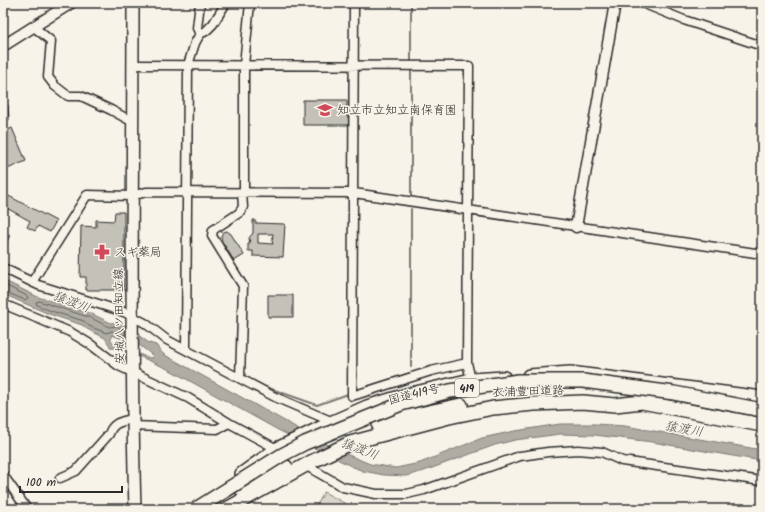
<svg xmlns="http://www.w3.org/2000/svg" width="765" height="512" viewBox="0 0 765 512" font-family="Kalam,'Klee One',sans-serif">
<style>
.green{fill:#dad6cc;stroke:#82807c}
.water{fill:#afaca4;stroke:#7a7874;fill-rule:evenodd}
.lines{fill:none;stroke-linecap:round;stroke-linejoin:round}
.shore{stroke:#605f5b;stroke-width:1}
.stream{stroke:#7a7874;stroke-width:2}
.building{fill:#c4c1b9;stroke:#2b2b2b;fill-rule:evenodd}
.minor-casing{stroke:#2b2b2b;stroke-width:11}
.tertiary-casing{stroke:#2b2b2b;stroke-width:13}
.secondary-casing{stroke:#2b2b2b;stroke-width:14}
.trunk-casing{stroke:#2b2b2b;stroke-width:16}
.minor{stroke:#f7f3e8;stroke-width:8}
.tertiary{stroke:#f7f3e8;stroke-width:10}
.secondary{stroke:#f7f3e8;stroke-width:11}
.trunk{stroke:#f7f3e8;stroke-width:13}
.trunk-bridge-casing{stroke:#2b2b2b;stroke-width:16;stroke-linecap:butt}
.trunk-bridge{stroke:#f7f3e8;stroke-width:13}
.labels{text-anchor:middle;stroke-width:3;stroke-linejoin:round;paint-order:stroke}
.shield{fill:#f7f3e8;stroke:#686764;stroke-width:1}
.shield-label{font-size:11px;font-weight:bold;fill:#2b2b2b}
.poi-label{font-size:12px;fill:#2b2b2b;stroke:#f7f3e8;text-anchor:start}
.street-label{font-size:12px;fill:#2b2b2b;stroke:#f7f3e8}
.water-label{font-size:13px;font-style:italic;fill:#53524f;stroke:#f7f3e8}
</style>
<rect width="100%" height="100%" fill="#f7f3e8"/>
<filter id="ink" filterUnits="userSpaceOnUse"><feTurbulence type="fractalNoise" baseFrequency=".025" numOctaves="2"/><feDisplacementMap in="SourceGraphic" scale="8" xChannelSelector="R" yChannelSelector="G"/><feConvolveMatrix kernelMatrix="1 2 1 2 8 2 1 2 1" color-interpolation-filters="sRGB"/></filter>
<g filter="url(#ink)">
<path class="green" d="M324,492L355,509H315Z"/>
<path class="water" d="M3,280L38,297L92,314L111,323L118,322L123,324L149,343L156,345L163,354L339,451L370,464L396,468L420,463L482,438L515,431L560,424H595L625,426L762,450V461L652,442L595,435L560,434L515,440L495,445L424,471L406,476L384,475L363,471L351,466L278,430L170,370L123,349L111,348L105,338L87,329L82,325L49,314L3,294ZM111,335L138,344L152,355L153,358C143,358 134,350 125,347C121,345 118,346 115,345L111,340Z"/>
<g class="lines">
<path class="shore" d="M3,284L27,296L28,298L25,300L3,291
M126,332L117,326L109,327L91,318L39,301L36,302L37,305L51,311L84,321L89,326L106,333L112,331L124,335L126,333"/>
<path class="stream" d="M411,61V3
M411,70V197
M411,367V209
M246,377L263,386L317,405L348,394
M369,386L410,373"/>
</g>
<path class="building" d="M303,100H347V117H349V125H303Z
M3,105H8L9,120H3Z
M12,128L26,161L5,170L3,166V132Z
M3,193L56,221L50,232L38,226L35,231L27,227L30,221L3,206Z
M115,212H124V290H86V277H80L81,226L96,227V220L114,221Z
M253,220H255V223L285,224L283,257L253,256V251H248V244H250L249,238L253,233ZM258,234H273L272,241L273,244L258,243Z
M3,231L10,235L6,243L3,242Z
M227,231L231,234L244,255L234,261L222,241L221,236L223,232Z
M268,295H293V317H268Z"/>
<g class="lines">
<g class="minor-casing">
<path id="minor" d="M354,3L352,396L431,371L467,363
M642,3L684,20L762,46
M34,27L51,41L48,77L55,86L68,96H81L111,110L133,122
M200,34L197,28L200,3
M133,65L469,66L467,363L471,380
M244,193V65L250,3
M3,268L38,285L124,312L145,323L167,340L275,397L333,422
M32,282L87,195L132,196L146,192L354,193L762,254
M3,304L70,332L90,344L119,366L188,398L229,423
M186,349L188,65L195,43L200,34L206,31L213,24L226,3
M240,378L243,286L212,236L213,230L239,213L243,207L242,193
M132,426L217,429L229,423L277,449
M305,465L343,487L376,494H407L424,490L520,456L548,452L578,450L602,452L622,461L762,481
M3,475L27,509
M60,478L76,471L109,434C113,422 121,422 132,419"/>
</g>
<g class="tertiary-casing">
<path id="tertiary" d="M3,46L71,3
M576,227L615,3"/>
</g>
<g class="secondary-casing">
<path id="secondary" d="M133,3C133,172 130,340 135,509"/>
</g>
<g class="trunk-casing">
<path id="trunk" d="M529,376L570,373L762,398
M379,426L410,416L461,405
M242,474L277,449L333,422L367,407L407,395L471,380L504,378
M240,488L286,467
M227,509L313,461L350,443L449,417L493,408L534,404L583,402L615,405L642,402L762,425"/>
</g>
<use href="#minor" class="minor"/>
<use href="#tertiary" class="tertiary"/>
<use href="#secondary" class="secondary"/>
<use href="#trunk" class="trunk"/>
<g class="trunk-bridge-casing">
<path id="trunk-bridge" d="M196,509L282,455L305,443L401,404L450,391L518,381H583L674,393L762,410"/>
</g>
<use href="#trunk-bridge" class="trunk-bridge"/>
</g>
</g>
<defs>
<g id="school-bare" transform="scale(1.2)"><path d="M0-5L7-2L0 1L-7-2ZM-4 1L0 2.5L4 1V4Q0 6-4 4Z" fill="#d1495b" stroke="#f7f3e8" stroke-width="2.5" paint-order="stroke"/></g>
<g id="pharmacy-bare" transform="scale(1.2)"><path d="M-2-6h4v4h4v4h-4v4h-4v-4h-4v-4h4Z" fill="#d1495b" stroke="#f7f3e8" stroke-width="2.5" paint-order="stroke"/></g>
</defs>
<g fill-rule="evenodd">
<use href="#school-bare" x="325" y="110"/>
<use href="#pharmacy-bare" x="102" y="252"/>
</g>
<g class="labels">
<rect class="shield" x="455" y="379" width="24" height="18" rx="3"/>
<g class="shield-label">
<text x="467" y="392">419</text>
</g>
<g class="poi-label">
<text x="337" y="114">知立市立知立南保育園</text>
<text x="114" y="256">スギ薬局</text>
</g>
<g class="street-label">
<text transform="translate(119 316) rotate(-91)" y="4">安城八ツ田知立線</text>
<text transform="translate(528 391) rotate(-2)" y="4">衣浦豊田道路</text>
<text transform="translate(414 394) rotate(-14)" y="4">国道419号</text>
</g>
<g class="water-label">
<text transform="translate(72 301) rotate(21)" y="5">猿渡川</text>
<text transform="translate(684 428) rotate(10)" y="5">猿渡川</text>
<text transform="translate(360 448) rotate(21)" y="5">猿渡川</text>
</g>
</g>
<rect width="765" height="512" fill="none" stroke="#f7f3e8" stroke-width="16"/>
<rect x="8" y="8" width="749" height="496" fill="none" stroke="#2b2b2b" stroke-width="1.5" filter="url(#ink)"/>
<path d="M20 486v6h102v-6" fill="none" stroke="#2b2b2b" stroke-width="2"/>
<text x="26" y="486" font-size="12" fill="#2b2b2b" stroke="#f7f3e8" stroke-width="3" paint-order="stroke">100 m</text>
</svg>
